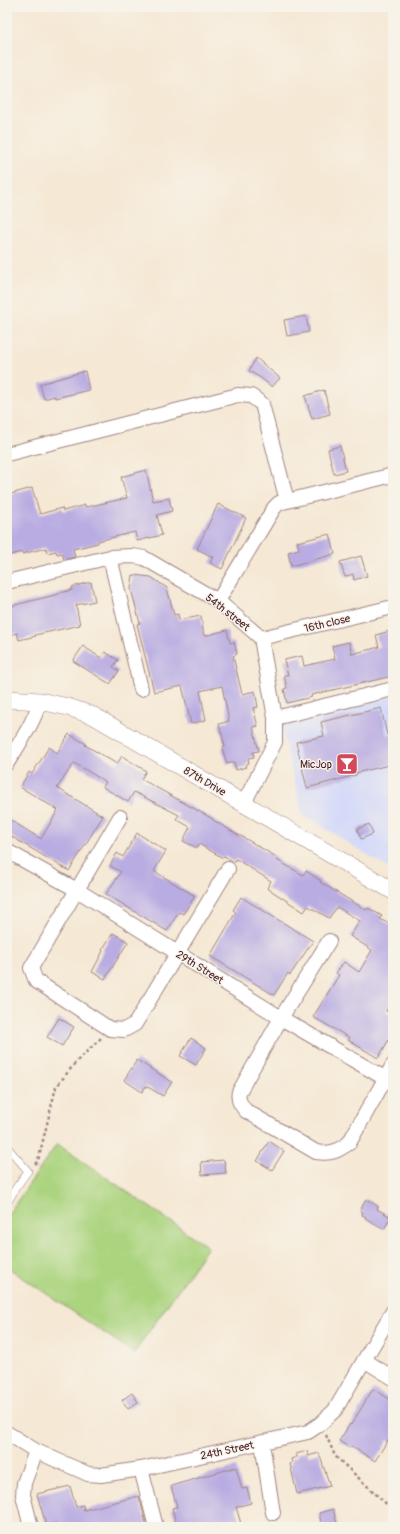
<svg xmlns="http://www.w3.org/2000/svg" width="400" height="1534" viewBox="0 0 400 1534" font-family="Pangolin,sans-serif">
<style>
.built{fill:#d3d9f9}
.green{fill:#abd47f;stroke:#7a7a55}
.building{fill:#b9ace2}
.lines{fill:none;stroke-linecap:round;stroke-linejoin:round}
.service-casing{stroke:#a08480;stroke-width:8}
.minor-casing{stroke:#a08480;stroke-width:16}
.tertiary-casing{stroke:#a08480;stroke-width:18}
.path{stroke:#a08480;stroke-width:2.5;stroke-dasharray:3 3;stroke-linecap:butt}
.service{stroke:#fff;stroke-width:7}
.minor{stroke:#fff;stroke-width:14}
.tertiary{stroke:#fff;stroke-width:17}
.labels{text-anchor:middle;stroke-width:3;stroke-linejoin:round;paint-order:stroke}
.street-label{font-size:11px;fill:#4a1f2b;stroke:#f7f3e8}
.poi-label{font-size:11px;fill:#4a1f2b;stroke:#f7f3e8;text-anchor:end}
</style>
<rect width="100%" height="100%" fill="#f7f3e8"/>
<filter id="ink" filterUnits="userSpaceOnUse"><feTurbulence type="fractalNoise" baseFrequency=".025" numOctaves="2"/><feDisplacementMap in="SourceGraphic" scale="8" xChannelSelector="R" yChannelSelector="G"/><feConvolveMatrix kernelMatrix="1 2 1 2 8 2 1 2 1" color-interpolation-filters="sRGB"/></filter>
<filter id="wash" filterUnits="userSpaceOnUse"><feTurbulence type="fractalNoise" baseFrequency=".012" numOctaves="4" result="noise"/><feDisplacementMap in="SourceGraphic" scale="16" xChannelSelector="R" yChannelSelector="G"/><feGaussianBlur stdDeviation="0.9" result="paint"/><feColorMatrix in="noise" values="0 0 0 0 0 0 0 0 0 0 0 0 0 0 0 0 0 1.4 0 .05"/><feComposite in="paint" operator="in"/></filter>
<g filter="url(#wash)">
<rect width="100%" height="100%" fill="#f5e8d4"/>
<path class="built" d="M393,696V871L302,814L281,724Z"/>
<path class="green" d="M57,1144L208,1247L134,1353L7,1267V1216Z"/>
<g id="blocks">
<path class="building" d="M306,316L309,332L287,336L284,320Z
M256,358L280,378L272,387L261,378L249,371Z
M85,371L89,390L55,398V396L44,399L40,384Z
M324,390L330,414L312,419L305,396Z
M340,446L346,471L334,474L328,449Z
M146,470L153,501L169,498L172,511L157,515L162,535L137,541L135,532L98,541V543L73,549L75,557L64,560L62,553L57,554L56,551L47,553L46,548L22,554V552L7,556V495L32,488L40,514L62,508L63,511L85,505L86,507L127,498L121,477Z
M218,504L246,518L222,569L210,563L213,557L197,549Z
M330,534L335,554L291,566L288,552L299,549L297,542Z
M361,556L367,576L354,580L353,574L345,577L340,562Z
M133,575L151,577L167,588L174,615L178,614L179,620L201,616L204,636L227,630L230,643L234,642L237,654L233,656L242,694L255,691L258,707L253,708L258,726L253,727L259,751L253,752L254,757L248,758L249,763L245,765L246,767L236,770L234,762L227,764L222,748L225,747L219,724L229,721L222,686L200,691L206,720L191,724L182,686L154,692L137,624L140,623L131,589Z
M91,582L95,601L76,605L80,625L35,635L36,636L19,640L17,633L7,636V607L59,594V593L72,590V587Z
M393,630V676L311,695L312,697L287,703L284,689L287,688L284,675H288L284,660L302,656L304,666L335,659L332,646L349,642L352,654L379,647L376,635Z
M83,646L101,658L105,652L118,660L113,667L119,671L110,684L73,661Z
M381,708L387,735L393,734V764L356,773V775L307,788L296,742L324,736L321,722Z
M69,734L86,744L85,745L117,764L122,756L146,771L141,779L213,819V820L240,836H241L278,858L277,860L303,875L306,871L321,881L320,882L366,910L368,908L382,916L380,919L393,926V1000L386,1011L393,1015V1033L378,1058L348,1040L350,1038L313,1017L339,975L336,973L344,962L359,972L372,950L350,936L360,921L337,907L329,918L308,906L304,912L267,888L271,881L236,859L234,862L224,856L223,858L199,844L197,848L183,841L190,827L176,819L179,815L134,792L128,802L103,787L106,782L74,763L57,788L103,816L69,871L7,834V818L41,839L58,810L20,787L29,772L32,774L49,747L57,753Z
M369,824L373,834L361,839L357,829Z
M137,833L166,851L154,871L195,896L183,914L179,912L167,931L106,894L121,872L110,866L117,853L123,857Z
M241,897L313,941L290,975L288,973L274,995L210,956L236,912L233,910Z
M113,933L128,942L105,979L92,972L103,951L102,950Z
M59,1018L74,1027L62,1046L47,1037Z
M191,1038L206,1048L196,1065L180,1056Z
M137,1060L172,1082L163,1096L146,1086L142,1092L124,1080Z
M269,1141L284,1151L272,1170L257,1161Z
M224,1160L226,1173L202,1175L201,1162Z
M366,1199L378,1206L377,1209L391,1217L384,1229L365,1218L366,1217L362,1215L363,1212L360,1211Z
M373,1389L393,1401V1443L388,1440L375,1461L351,1446L350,1448L339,1441L350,1424L351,1425Z
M132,1393L138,1402L128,1409L122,1400Z
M307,1451L308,1456L319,1453L330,1486L297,1494L290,1464L292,1463L291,1459L297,1457L296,1454Z
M236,1467L242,1489L247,1488L251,1503L236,1507L242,1527H177L172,1508L177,1507L171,1486Z
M70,1486L76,1507L83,1505L84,1510L139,1496L147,1527H57L56,1523L46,1525L37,1494Z
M333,1509L338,1527H322L319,1513Z"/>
</g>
</g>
<g filter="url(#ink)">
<use href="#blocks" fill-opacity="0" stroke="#a08480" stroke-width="1"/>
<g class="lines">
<g class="service-casing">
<path id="service" d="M7,1147L28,1171L15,1189L7,1204"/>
</g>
<g class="minor-casing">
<path id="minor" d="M7,454L238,395L251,396L262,404L287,501
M110,557L141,689
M7,582L110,557L133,556L144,558L218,601L261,638L275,718V742L244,803
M218,601L274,508L279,503L393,475
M261,638L393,607
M275,718L393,689
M7,763C20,743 33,724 40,701
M120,817L31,968L36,981L110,1029L124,1030L135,1024L228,869
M7,851L77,890L281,1018L393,1083
M329,941L281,1018L239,1092C237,1100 241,1105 246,1111L316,1152C331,1154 336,1152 349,1143L393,1065
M364,1360L393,1378
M7,1433L36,1451L88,1474L101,1475L141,1469L308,1432L320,1424L335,1410L393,1311
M262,1443L273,1513
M141,1469L156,1527
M31,1527L23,1495L24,1483L36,1451"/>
</g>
<g class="tertiary-casing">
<path id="tertiary" d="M7,699L40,701L68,707L94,716L393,891"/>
</g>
<path class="path" d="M35,1164L38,1161L56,1087L76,1062L101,1038
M326,1435L335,1456L393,1510"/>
<use href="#service" class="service"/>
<use href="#minor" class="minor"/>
<use href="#tertiary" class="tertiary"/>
</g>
</g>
<defs>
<g id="bar-square" transform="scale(1.15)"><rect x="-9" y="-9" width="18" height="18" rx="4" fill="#d1495b" stroke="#f7f3e8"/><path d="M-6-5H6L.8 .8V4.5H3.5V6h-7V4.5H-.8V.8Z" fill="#fff"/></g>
</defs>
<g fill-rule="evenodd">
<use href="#bar-square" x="347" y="764"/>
</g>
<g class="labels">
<g class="street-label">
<text transform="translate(228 612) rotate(38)" y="4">54th street</text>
<text transform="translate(327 623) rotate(-13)" y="4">16th close</text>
<text transform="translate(205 781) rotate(30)" y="4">87th Drive</text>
<text transform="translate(200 967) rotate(32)" y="4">29th Street</text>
<text transform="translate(227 1450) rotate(-12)" y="4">24th Street</text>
</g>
<g class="poi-label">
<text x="332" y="768">MicJop</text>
</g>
</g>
<rect width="400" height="1534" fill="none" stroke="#f7f3e8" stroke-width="24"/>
</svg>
